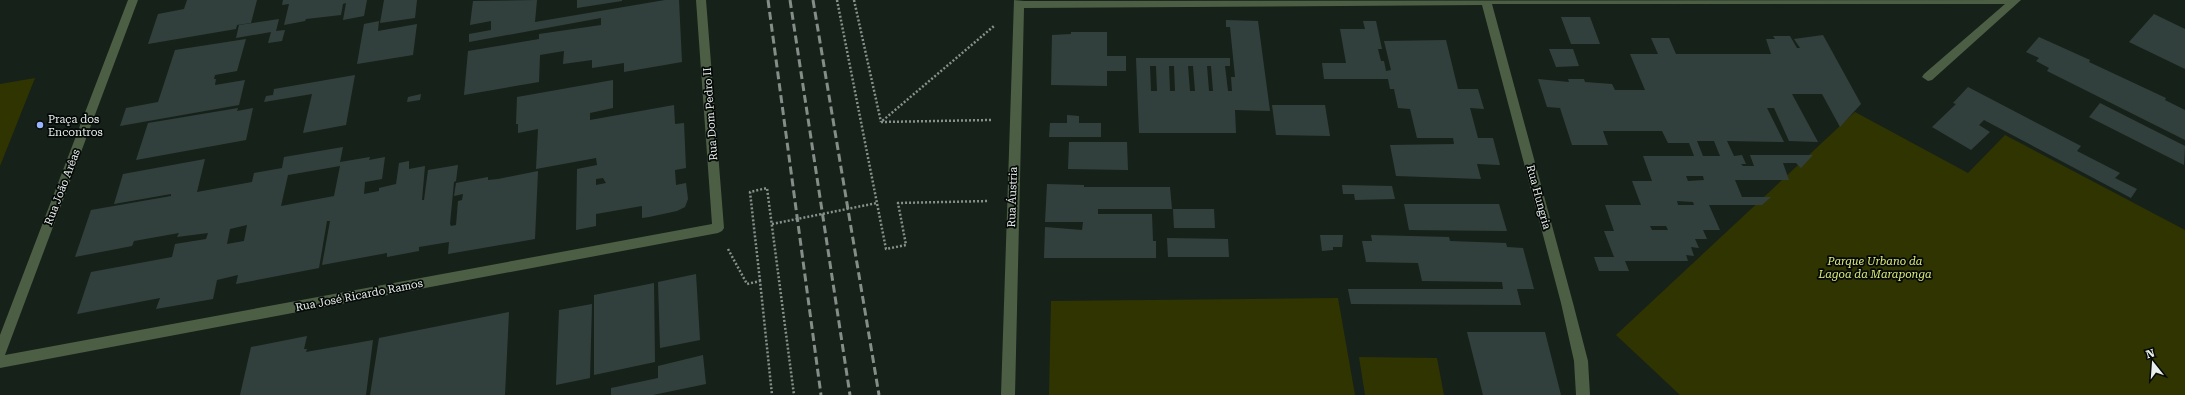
<svg xmlns="http://www.w3.org/2000/svg" width="2185" height="395" viewBox="0 0 2185 395" font-family="'Roboto Serif',serif">
<style>
.green{fill:#303401}
.building{fill:#32403d;fill-rule:evenodd}
.lines{fill:none;stroke-linecap:round;stroke-linejoin:round}
.path{stroke:#88918c;stroke-width:2.5;stroke-dasharray:2 2;stroke-linecap:butt}
.minor{fill:#4c5f44;fill-rule:evenodd}
.rail{stroke:#848d87;stroke-width:3;stroke-dasharray:8 4;stroke-linecap:butt}
.path-bridge{stroke:#88918c;stroke-width:2.5;stroke-dasharray:2 2;stroke-linecap:butt}
.poi-dot{fill:#99b5fd;stroke:#050907;stroke-width:1.5}
.labels{text-anchor:middle;stroke-width:3.5;stroke-linejoin:round;paint-order:stroke}
.street-label{font-size:11px;fill:#e9f0ec;stroke:#050907}
.poi-label{font-size:11px;fill:#e9f0ec;stroke:#050907;text-anchor:start}
.park-label{font-size:11px;font-style:italic;fill:#e0ed7a;stroke:#050907}
</style>
<rect width="100%" height="100%" fill="#16211a"/>
<path class="green" d="M35,78L0,166V84Z
M1855,112L1968,173L2005,135L2185,230V395H1680L1616,335Z
M1338,298L1355,395H1049L1051,301Z
M1359,357L1437,358L1444,395H1365Z"/>
<path class="building" d="M187,0H257L251,23L237,25L236,29L148,44L158,14L184,9Z
M283,0H367L364,16L343,20L346,3L343,4L341,15L306,19L305,21L284,25L289,4L282,5Z
M384,0H417L415,18L380,23Z
M537,0L535,22L665,0H679L682,62L624,72V63L592,68V60L563,64L564,51L540,55L539,82L464,95L468,51L539,39V34L601,25V18L469,42V34L491,30V21L470,25L473,1Z
M577,0H622V1L577,8Z
M2154,14L2185,29V69L2129,42Z
M1561,17H1590L1600,44H1571Z
M279,19L276,31L285,30L282,41L268,43L271,32L236,38L239,25Z
M1226,20L1258,21L1270,111L1235,110L1236,133H1139L1136,58H1230V66H1225L1228,91H1232L1231,77H1235L1230,27H1226ZM1150,66H1156L1157,91H1151ZM1169,66H1174L1175,91H1170ZM1188,66H1193L1195,91H1190ZM1207,66H1211L1213,91H1209Z
M379,21L378,31L417,24L413,55L357,64L364,24Z
M1363,21H1376L1382,49H1378L1381,61H1384L1386,71L1391,70L1384,41L1446,40L1458,89H1478L1484,109L1470,108L1478,138H1493L1500,165L1477,164L1481,179L1396,176L1390,145L1454,144L1453,138H1417L1410,109L1398,108L1394,89H1390L1388,79H1324L1322,63H1346L1340,29H1365Z
M1071,32H1107V56H1126V71H1107V86L1051,85L1052,35L1071,34Z
M1823,35L1861,104L1840,127L1822,94H1792L1818,142L1789,141L1774,108H1767L1784,142L1727,141L1734,156L1742,155L1746,164H1741L1743,166H1754L1750,155H1813L1801,168L1796,163H1783L1789,180H1735L1742,197H1771L1762,205H1709L1720,230H1703L1707,239H1695L1699,248L1691,247L1694,256L1686,255L1688,261H1625L1629,271H1599L1594,257H1614L1604,231H1614L1605,205H1641L1632,181H1652L1643,156H1694L1689,143H1668L1662,131H1603L1608,145H1572L1560,108L1547,107L1538,79L1569,82L1568,79H1584L1585,82L1612,84L1615,90H1645L1630,54H1658L1651,38H1669L1676,54H1771L1766,39H1775L1773,36H1790L1797,48H1800L1794,39ZM1697,141H1714L1720,156H1703ZM1686,176H1703L1704,180L1688,181ZM1677,201L1693,202L1694,205H1678ZM1650,226H1666L1668,230H1652Z
M2039,37L2090,60L2089,62L2166,98L2165,100L2185,110V140L2047,71L2049,68L2036,61L2039,58L2026,52Z
M246,39L237,71L215,75L214,79H216L215,85L245,80L239,105L120,126L126,108L158,102L175,50Z
M1549,49H1573L1579,66L1556,67Z
M355,75L346,125L303,133L312,94L264,102L266,96L273,95L274,89Z
M613,80V108L590,113V120L674,105L675,124L684,123L686,168L675,170L676,185L686,183L688,199L685,207L677,211L649,217L642,218V206L596,214V226L576,230L577,169L597,165L596,158L536,169L538,129L518,133V124H516L517,97ZM603,178L606,183L596,185V179Z
M1968,87L2081,146L2077,151L2120,173L2115,178L2137,189L2131,198L1984,120L1979,125L1990,132L1971,150L1932,127L1956,104L1953,103Z
M421,94L420,100L407,102L408,97Z
M2100,103L2185,146L2184,165L2089,117Z
M1272,105H1325L1330,136L1276,135Z
M238,108L237,111L253,108L246,140L136,160L148,123Z
M1067,115L1079,116V123H1101V137H1049L1050,123H1067Z
M1069,142H1127L1128,170L1068,169Z
M343,147L340,162L370,157L369,160L385,157L382,179L365,182L364,194L379,191V188L396,184L399,163L409,161V169L425,166L422,200H424L428,170L458,165L456,181L454,182L450,224L451,226L456,225L458,201L462,200L463,194L454,196L456,183L488,177V180L498,179L538,171L535,239L448,254L449,242L419,247V251L387,257V253L322,265L330,221H327L319,268L236,284L238,275L217,280L213,299L156,309L160,298L77,314L91,272L172,257L175,244L206,239L208,233L177,237L179,233L134,241L132,246L75,257L91,210L171,196V194L114,204L123,174L205,159L197,192L252,182L254,173L282,168L284,157ZM340,166L334,196L281,206L288,175ZM247,225L244,241L227,244L230,229Z
M1047,184L1084,185V187H1170L1172,209H1098V214H1152L1153,241H1156V258H1044L1045,227L1082,230L1083,222H1045Z
M1342,185L1392,186L1395,199L1355,200L1354,194H1343Z
M1404,204H1499L1507,231L1409,230Z
M1173,209H1214L1215,228H1174Z
M1320,235H1343L1342,247H1333V250L1322,251Z
M1371,235L1449,237L1450,241L1506,243L1507,247L1523,248L1534,289H1517L1521,305L1351,304L1348,289H1503L1502,282L1422,281L1418,263L1366,262L1362,241H1372Z
M1167,238L1228,239L1229,257H1168Z
M696,274L700,340L660,348L658,282Z
M654,283L655,362L594,375V295Z
M592,304L590,378L556,385L559,310Z
M509,312L505,395H370L379,338Z
M1467,332H1545L1561,395H1483Z
M307,336L304,349H307L306,352L373,340L366,395H240L251,347Z
M703,355L706,384L653,395H611V388L658,378V366Z"/>
<g class="lines">
<path class="path" d="M837,0L886,249L906,245L898,203L989,201
M854,0L881,122
M991,120L881,122L994,26
M728,249L747,284L760,281L772,395
M760,281L750,192L767,188L794,395"/>
<path class="minor" d="M128,0H138L5,355L712,224L696,0H706L724,228L722,231L718,233L0,368V335Z
M1014,0L1024,1L2021,0L1932,80L1928,81L1922,77L1924,74L2005,4H1492L1573,303L1588,361L1590,395H1576L1574,361L1561,303L1482,5L1024,8L1015,395H1001Z"/>
<path class="rail" d="M768,0L821,395
M790,0L850,395
M813,0L879,395"/>
<path class="path-bridge" d="M772,224L877,203"/>
</g>
<circle class="poi-dot" cx="40" cy="125" r="4"/>
<g class="labels">
<g class="street-label">
<text transform="translate(710 114) rotate(-94)" y="4">Rua Dom Pedro II</text>
<text transform="translate(62 187) rotate(-69)" y="4">Rua João Arêas</text>
<text transform="translate(1012 197) rotate(-88)" y="4">Rua Áustria</text>
<text transform="translate(1539 197) rotate(75)" y="4">Rua Hungria</text>
<text transform="translate(359 295) rotate(-11)" y="4">Rua José Ricardo Ramos</text>
</g>
<g class="poi-label">
<text x="48" y="123">Praça dos<tspan x="48" dy="13">Encontros</tspan></text>
</g>
<g class="park-label">
<text x="1875" y="265">Parque Urbano da<tspan x="1875" dy="13">Lagoa da Maraponga</tspan></text>
</g>
</g>
<g transform="translate(2153 363) rotate(343)" stroke="#050907" stroke-width="3" paint-order="stroke">
<path d="M0-3L7 15L0 10L-7 15Z" fill="#e9f0ec"/>
<text y="-6" font-size="11" font-weight="bold" text-anchor="middle" fill="#e9f0ec">N</text>
</g>
</svg>
